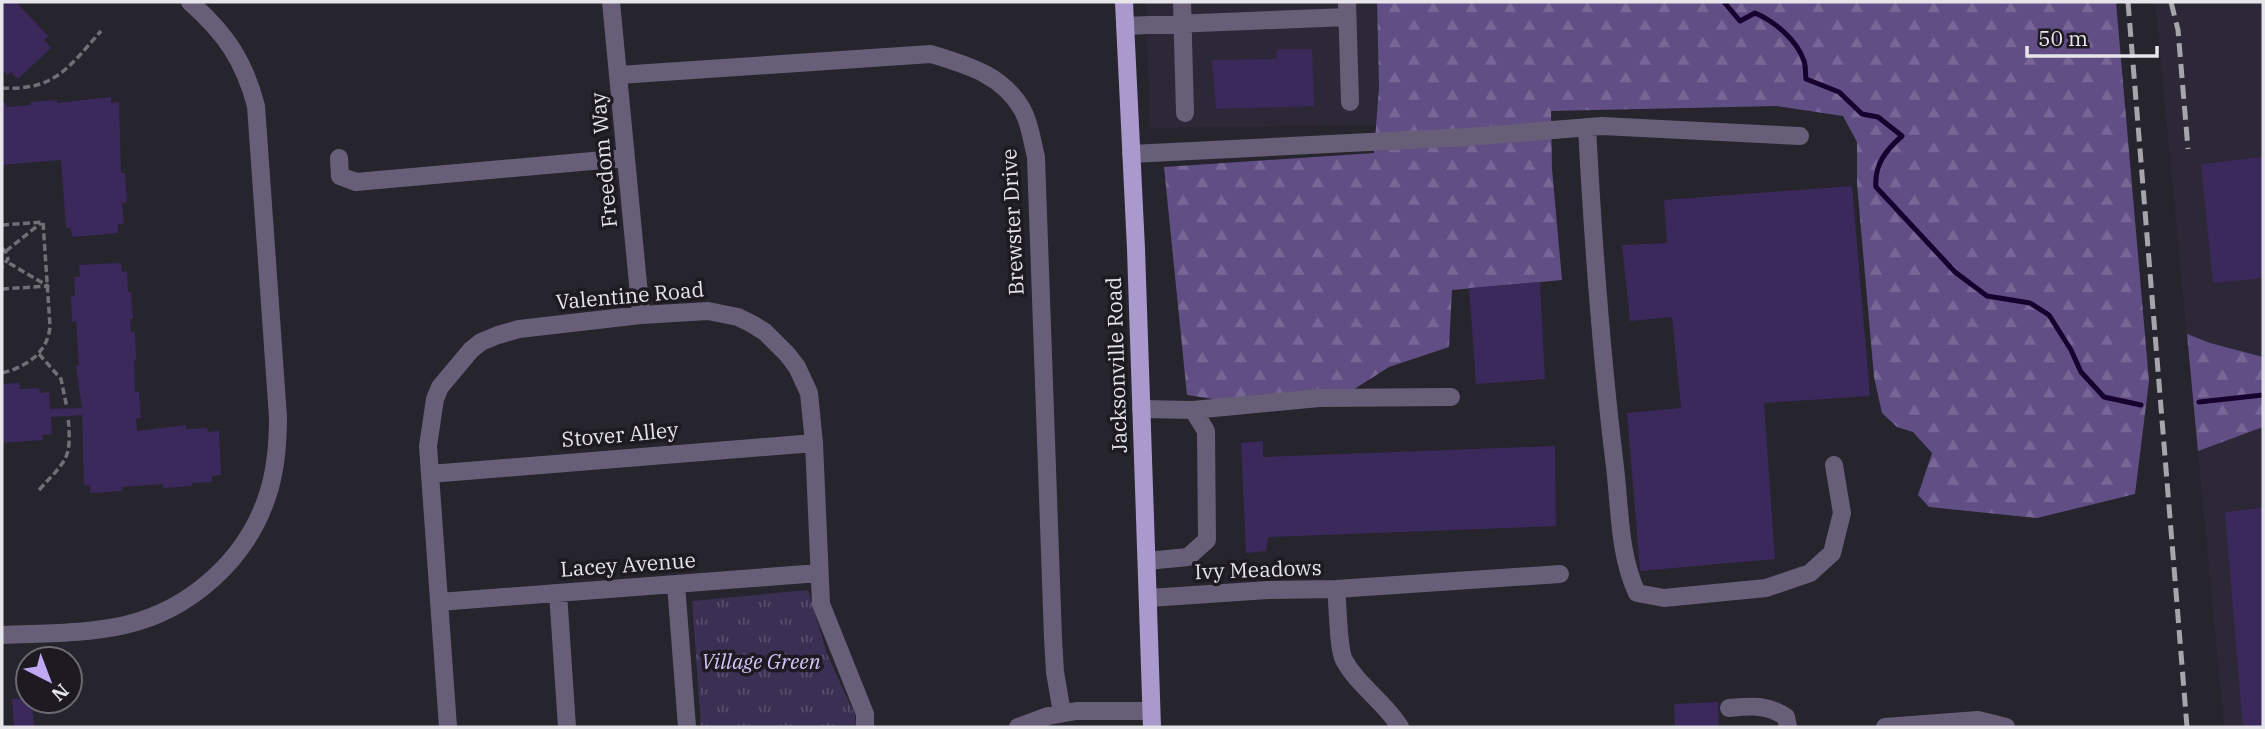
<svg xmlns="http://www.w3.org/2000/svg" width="2265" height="729" viewBox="0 0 2265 729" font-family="'IBM Plex Serif',serif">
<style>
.built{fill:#2d2837}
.forest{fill:url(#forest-firs)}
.park{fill:url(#park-tufts)}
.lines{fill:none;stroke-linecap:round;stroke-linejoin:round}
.stream{stroke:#16012f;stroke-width:5}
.building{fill:#3c295c}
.path{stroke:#706f76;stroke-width:3.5;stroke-dasharray:7 3.5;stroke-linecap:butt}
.minor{stroke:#675f78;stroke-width:18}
.major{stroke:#a999cc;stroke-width:18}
.rail{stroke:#a6a5ab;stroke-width:5;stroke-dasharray:14 7;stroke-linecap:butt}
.labels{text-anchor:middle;stroke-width:7;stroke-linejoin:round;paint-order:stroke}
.street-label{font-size:21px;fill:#e6e5ea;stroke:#1d1a22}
.park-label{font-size:21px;font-style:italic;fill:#d4c4f7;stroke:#1d1a22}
</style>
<defs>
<pattern id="forest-firs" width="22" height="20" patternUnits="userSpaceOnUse" patternTransform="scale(1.75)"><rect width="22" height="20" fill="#614e85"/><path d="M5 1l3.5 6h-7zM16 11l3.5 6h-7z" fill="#786796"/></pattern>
<pattern id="park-tufts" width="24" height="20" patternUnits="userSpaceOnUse" patternTransform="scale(1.75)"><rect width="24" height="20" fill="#3c2f54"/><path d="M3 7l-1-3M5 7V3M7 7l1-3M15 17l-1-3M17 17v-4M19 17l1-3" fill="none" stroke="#584d6d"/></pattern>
</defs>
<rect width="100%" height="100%" fill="#26242c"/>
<path class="built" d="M1146,2H1377L1379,87L1377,125L1150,128Z
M2155,2H2263V727H2224Z"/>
<path class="forest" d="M1377,2H2116L2149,381L2135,494L2037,518L1929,507L1918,495L1932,453L1913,432L1897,427L1882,413L1874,377L1857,184V142L1843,116L1777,106L1551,111L1552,169L1562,280L1452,290L1449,347L1389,367L1337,400L1213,399L1187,395L1164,167L1374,153L1379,87Z
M2187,334L2210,343L2263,357V427L2198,451Z"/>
<path class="park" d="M808,590L827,654L855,715L856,727H701L692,601Z"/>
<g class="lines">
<path class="stream" d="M1724,2L1740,21L1755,13C1774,21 1797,40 1804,61C1806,66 1805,73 1806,79L1839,92L1862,114L1878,117L1902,136C1886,150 1874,165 1876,187L1955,272L1987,296L2030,303L2049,315L2071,350L2081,372L2104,397L2141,405
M2199,402L2263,395"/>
</g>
<path class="building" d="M2,2H16L48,36L44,40L51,48L18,79L11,72L8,75L2,69Z
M1277,49H1312L1314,106L1216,109L1212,60L1277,59Z
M111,97V103L119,102L121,173H125L127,202L122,203L124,224H118V233L72,237L71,228H66L61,160L2,165V103H6V107L31,105V102L57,100V103Z
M2263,157V278L2213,283L2201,164Z
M1852,186L1870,396L1764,403L1775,559L1640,571L1627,413L1681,408L1672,317L1630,321L1622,245L1667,243L1664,200Z
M121,263L122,272L127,271L128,292H131L133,319H130L131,332L135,331L136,360H134L135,392H139L141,418H136L137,431L186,425V429L207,428L208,432L219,431L221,475L212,476V482L192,483V486L163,488V484L122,487V491L90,493V485L84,486L82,415L51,417L52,434L42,435L43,440L2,443V384L19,383L20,389L39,388L40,393L49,392L50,409L82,408L76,366L79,365L76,321L72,322L71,296H75L74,277H80L79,265Z
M1540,282L1545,379L1476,384L1469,288Z
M1263,441V457L1555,446L1556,526L1268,537L1266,551L1246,553L1241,443Z
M2263,508V727H2243L2225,512Z
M28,698V701H32L34,727H14L12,699Z
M1718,702L1719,727H1675L1674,704Z"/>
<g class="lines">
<path class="path" d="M2,88C55,91 69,67 101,31
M2,225L43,222L50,326C48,353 26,367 2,373
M2,248L6,253L8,259L2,267
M6,251L41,223
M2,289L48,286L7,262
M39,354L61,379L67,408
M39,490C67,459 72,460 68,416"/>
<path class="minor" d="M611,2L641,315
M1182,2L1185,113
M1347,2L1350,102
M1125,26L1347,17
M619,75L931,54C966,65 1002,74 1022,109C1030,123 1032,141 1036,157L1053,638L1055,672L1062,713
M1587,127C1593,241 1601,354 1615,467C1620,509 1619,555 1637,593L1664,598L1766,588L1810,573L1832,553L1842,513L1834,465
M1131,154L1468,137L1602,126L1800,136
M339,158L340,176L356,182L626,158
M1141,409L1193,410L1206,431L1207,540L1188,557L1147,561
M1193,410L1319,398L1451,397
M430,474L814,443
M676,584L687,727
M1336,589L1560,574
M558,593L567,727
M1149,598L1268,590L1336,589C1338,605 1338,649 1344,660C1358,686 1385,702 1400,727
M439,602L819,573
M2,635C42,633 86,634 125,625C190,610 246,560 267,497C276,471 278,445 278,417L256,106C244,60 225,33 190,2
M1729,708C1751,706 1767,704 1786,717L1788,727
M448,727L428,446L435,399L440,387L471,350L481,342L498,335L519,329L641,315L708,311L738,317L752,324L765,332L787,354L797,367L809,393L814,443L821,604L865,714V727
M1018,727L1048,716L1076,711H1151
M1885,727L1978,720L2006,727"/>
<path class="major" d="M1124,2L1136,249L1152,727"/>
<path class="rail" d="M2128,2L2187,727
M2171,2L2178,30L2188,149"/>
</g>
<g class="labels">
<g class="street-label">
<text transform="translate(604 160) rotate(-95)" y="7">Freedom Way</text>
<text transform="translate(1013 222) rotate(-93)" y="7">Brewster Drive</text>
<text transform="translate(630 296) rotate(-5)" y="7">Valentine Road</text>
<text transform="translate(1117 365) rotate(-92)" y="7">Jacksonville Road</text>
<text transform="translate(620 435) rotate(-5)" y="7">Stover Alley</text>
<text transform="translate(628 565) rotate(-4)" y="7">Lacey Avenue</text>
<text transform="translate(1258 570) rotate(-2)" y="7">Ivy Meadows</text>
</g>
<g class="park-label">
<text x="761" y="669">Village Green</text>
</g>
</g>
<rect width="2265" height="729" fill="none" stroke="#e6e5ea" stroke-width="7"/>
<g transform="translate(49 680) rotate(138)"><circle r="33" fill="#1d1a22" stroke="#6d6b72" stroke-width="2"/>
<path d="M0-5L12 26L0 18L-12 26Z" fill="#c0a8f3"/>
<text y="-10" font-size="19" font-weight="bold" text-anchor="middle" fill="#e6e5ea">N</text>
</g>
<path d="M2027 46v10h130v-10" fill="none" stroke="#e6e5ea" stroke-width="3.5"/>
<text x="2038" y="46" font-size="21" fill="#e6e5ea" stroke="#1d1a22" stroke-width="5" paint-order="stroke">50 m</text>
</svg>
